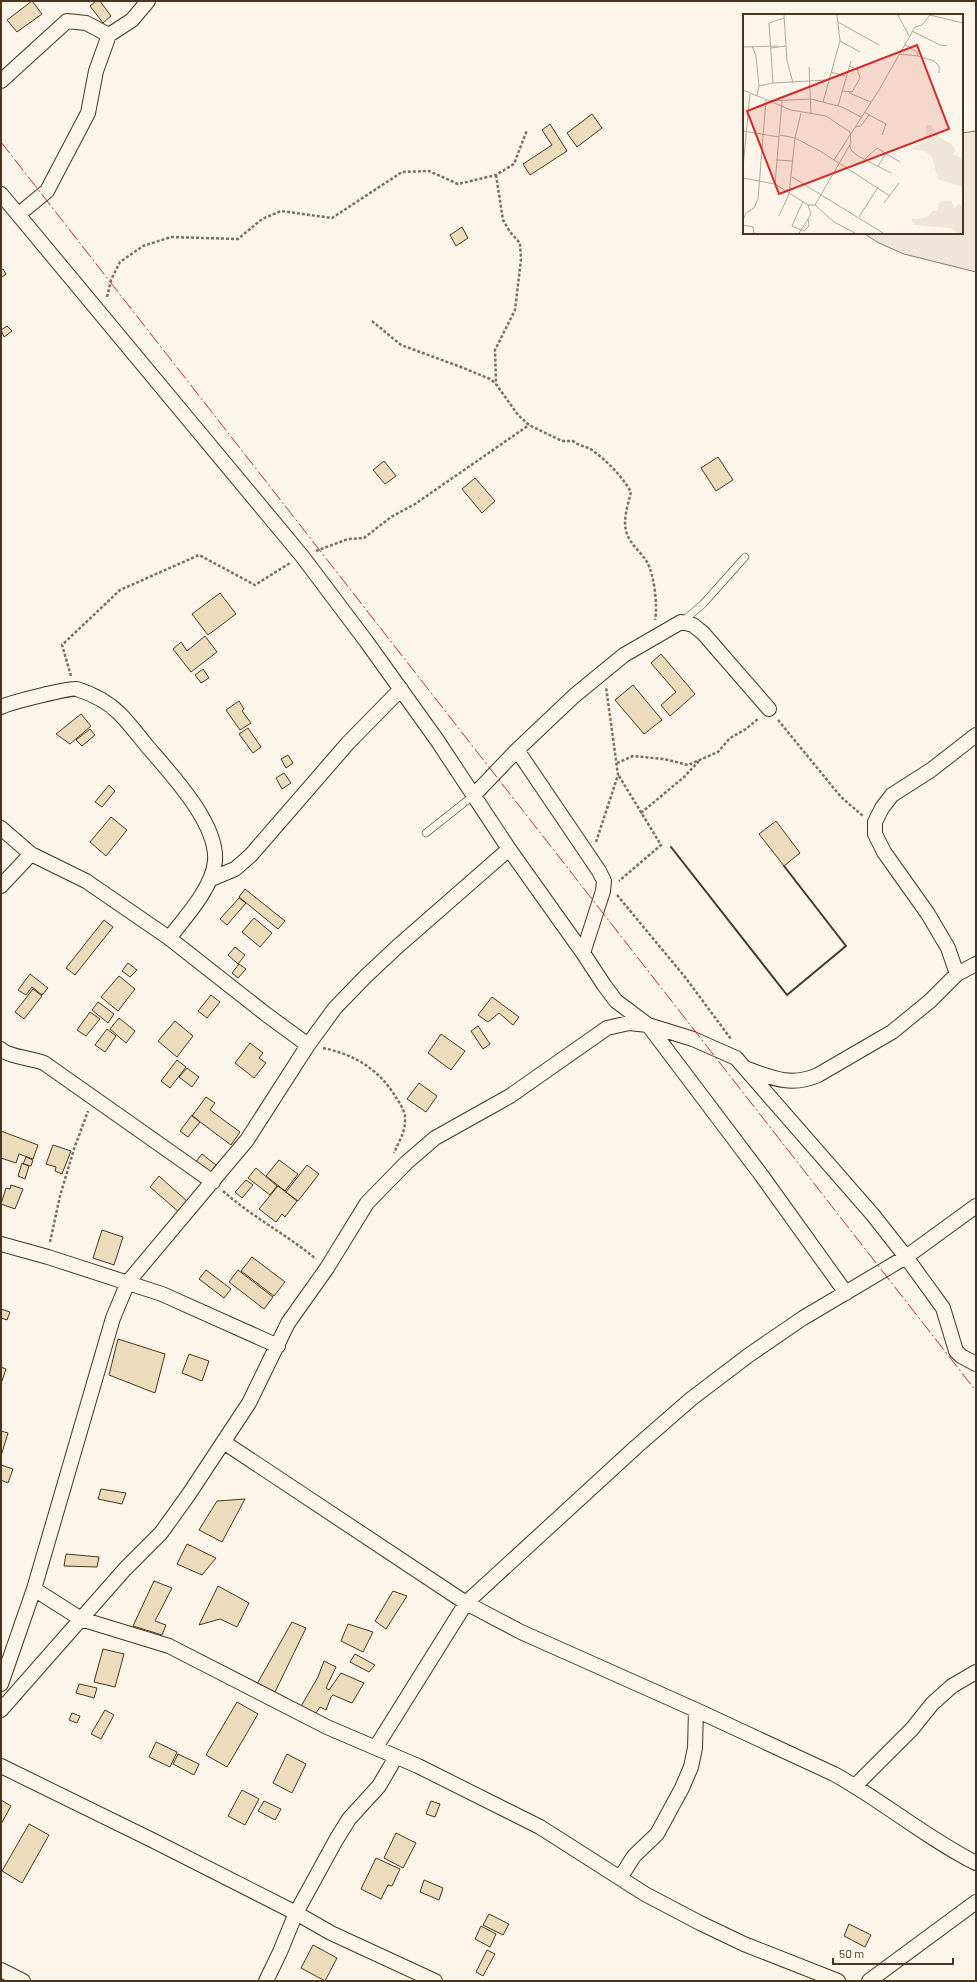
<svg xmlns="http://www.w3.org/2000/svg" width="977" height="1982" viewBox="0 0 977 1982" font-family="Barlow,sans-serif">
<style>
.green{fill:#ede6d9;stroke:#887966}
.building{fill:#ecdcbc;stroke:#4a3520}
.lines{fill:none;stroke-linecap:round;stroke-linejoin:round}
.service-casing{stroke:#4a3520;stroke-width:8}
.minor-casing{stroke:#4a3520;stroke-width:16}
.path{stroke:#7f6f5c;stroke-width:2.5;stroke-dasharray:3 2;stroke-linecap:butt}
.service{stroke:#fbf6e9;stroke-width:7}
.minor{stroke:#fbf6e9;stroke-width:14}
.wall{stroke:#4a3520;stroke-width:2}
.power{stroke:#c62828;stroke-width:1;stroke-dasharray:14 3 2 3;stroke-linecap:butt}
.inset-road{fill:none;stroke:#b4a999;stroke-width:1}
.view{fill:#d62828;fill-opacity:0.15;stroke:#d62828;stroke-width:2}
.inset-edge{fill:none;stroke:#4a3520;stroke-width:2}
</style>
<rect width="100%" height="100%" fill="#fbf6e9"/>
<path class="green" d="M976,131V272L904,254L879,243L863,233H962V133Z"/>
<path class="building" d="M32,1L42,14L17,32L7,20Z
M96,1H100L111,16L103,23L90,6Z
M592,114L602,128L577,147L567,133Z
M550,124L567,151L530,175L523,164L552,145L542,130Z
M462,227L468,238L456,246L450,235Z
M3,269L6,274L1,278V270Z
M7,326L12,331L4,337L1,330Z
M718,457L733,480L716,491L701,468Z
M384,461L396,476L385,484L373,470Z
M475,478L495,501L482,513L462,489Z
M220,593L236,614L208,635L192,614Z
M205,636L217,652L191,672L173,649L181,642L187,651Z
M661,654L695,694L670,716L661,705L676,692L651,663Z
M203,669L209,678L201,683L195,675Z
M633,685L662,720L644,734L615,700Z
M239,701L244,709L242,711L251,723L240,730L226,710Z
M81,714L91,726L70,744L56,734Z
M248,728L261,747L253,753L239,734Z
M90,729L95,735L82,746L76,740Z
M288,755L293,763L286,768L281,759Z
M284,773L291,783L282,789L276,778Z
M109,785L115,791L102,807L95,802Z
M111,817L127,830L106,856L90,842Z
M776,821L800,853L784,866L759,834Z
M245,889L285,921L278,929L239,897Z
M239,898L246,903L227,925L220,919Z
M254,918L272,933L260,947L242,932Z
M104,920L113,927L75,975L66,968Z
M235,947L245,955L238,964L228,955Z
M128,963L137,970L130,977L122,971Z
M239,964L246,969L238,978L232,973Z
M30,974L48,988L42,995L32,987L26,995L18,990Z
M119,976L135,989L118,1011L101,997Z
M33,989L42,996L24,1019L15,1012Z
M211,995L220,1002L207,1018L198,1011Z
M492,997L519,1017L513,1025L499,1013L488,1022L478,1015Z
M98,1002L114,1014L108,1023L92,1010Z
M90,1012L100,1019L86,1036L77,1030Z
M119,1018L135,1031L126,1043L110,1029Z
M175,1021L193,1036L177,1057L158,1041Z
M478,1026L490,1044L483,1049L471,1031Z
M107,1029L116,1036L105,1052L95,1045Z
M441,1034L465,1051L451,1070L428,1053Z
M250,1043L263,1053L259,1058L266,1063L254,1078L235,1063Z
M177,1060L186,1067L170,1088L161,1081Z
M187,1068L199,1077L192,1087L179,1077Z
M419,1083L437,1096L426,1112L407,1099Z
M206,1097L215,1103L210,1110L240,1132L231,1145L192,1116Z
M192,1115L200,1122L188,1137L180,1131Z
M1,1131L38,1145L33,1159L19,1154L16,1163L1,1158Z
M53,1145L71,1151L62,1174L55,1171L56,1167L46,1164Z
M202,1154L216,1165L209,1174L195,1163Z
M26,1157L33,1160L31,1166L23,1164Z
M279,1160L298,1174L285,1191L266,1176Z
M22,1163L29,1166L25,1179L18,1176Z
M307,1165L319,1174L298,1201L286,1192Z
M256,1168L277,1186L270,1195L248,1178Z
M159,1176L189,1203L180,1213L150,1187Z
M246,1180L253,1185L242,1198L235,1192Z
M11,1185L23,1189L15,1209L1,1204L6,1188L10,1189Z
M278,1186L297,1201L285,1217L282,1214L276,1222L259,1209Z
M102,1230L123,1237L114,1265L93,1258Z
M252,1257L285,1282L274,1296L241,1271Z
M206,1270L231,1289L224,1298L199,1279Z
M238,1270L273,1297L264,1309L229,1282Z
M1,1309L10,1312L7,1320L1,1318Z
M118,1339L165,1354L155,1393L109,1375Z
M189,1354L209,1361L202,1381L182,1373Z
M1,1367L6,1369L1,1384Z
M1,1431L8,1433L1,1456Z
M1,1465L13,1469L8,1483L1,1480Z
M101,1489L126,1493L122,1504L98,1499Z
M245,1499L222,1542L199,1530L217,1501Z
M187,1544L216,1558L202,1575L177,1564Z
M66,1554L99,1557L97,1567L64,1566Z
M154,1581L172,1588L155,1621L166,1625L162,1635L133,1626Z
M218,1586L249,1603L237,1627L220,1619L199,1625Z
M393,1591L407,1596L386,1629L375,1621Z
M292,1622L306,1628L275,1692L257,1684Z
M348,1624L373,1632L363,1652L341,1641Z
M103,1649L124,1654L115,1687L94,1682Z
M355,1654L375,1665L369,1672L350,1662Z
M324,1661L336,1667L326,1688L329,1690L341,1673L364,1683L352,1703L333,1695L331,1697L326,1710L320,1707L316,1713L300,1708L318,1677Z
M79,1684L97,1688L94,1698L76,1693Z
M237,1702L258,1714L227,1767L206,1755Z
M105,1710L114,1715L101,1739L91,1734Z
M72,1713L80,1716L77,1723L69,1720Z
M156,1742L177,1752L170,1767L149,1757Z
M178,1754L199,1764L194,1775L173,1764Z
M287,1754L306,1764L292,1793L273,1783Z
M242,1790L259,1799L245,1825L228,1816Z
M1,1800L11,1806L1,1824Z
M264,1801L281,1809L275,1820L258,1811Z
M431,1801L440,1804L435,1817L426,1814Z
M29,1824L49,1835L22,1883L2,1871Z
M396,1833L416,1843L403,1868L384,1858Z
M376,1858L400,1869L392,1886L388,1885L381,1899L361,1889Z
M424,1880L443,1888L439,1900L420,1892Z
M489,1914L509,1924L503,1935L483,1925Z
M849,1924L871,1935L865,1947L844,1936Z
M481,1926L496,1934L490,1947L475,1939Z
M313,1945L337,1958L325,1981L301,1968Z
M487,1950L495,1954L483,1976L476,1972Z"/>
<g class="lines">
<g class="service-casing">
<path id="service" d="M682,622L703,604L745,557
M426,833L474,795"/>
</g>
<g class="minor-casing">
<path id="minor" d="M1,81L67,21L86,23L109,35
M1,194L302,556L366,641L437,740L509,849L583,953L604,985L616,1001L648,1025L762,1176L846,1293
M19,214L47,191L88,113L96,71L109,35L132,20L148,1
M1,707C9,703 71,687 77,689C92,694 108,702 119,713C129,723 138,735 147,746C170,773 218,823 215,861C213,887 185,918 169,938
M517,750L599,871L604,881L603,891L583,953
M474,795L517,750L574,696L624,655L681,622L693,625L703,633L769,709
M1,828L31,854L86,881L169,938L267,1015L308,1045
M211,879L235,869L251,855L348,743L401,689
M1,886L31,854
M957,974L948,948L928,914L884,852L875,834V822L882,808L892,795L931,770L976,735
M1,1049C8,1057 33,1058 44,1063L213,1182
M745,1068C772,1078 791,1087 818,1075L892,1032L930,1001L957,974L976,964
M1,1244L48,1257L162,1294L278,1346
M225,1443L466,1603L521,1632L696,1710L834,1774C883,1801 926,1838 976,1863
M34,1589L81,1619L169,1646L327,1727L418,1766L540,1827L645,1894L700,1923L744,1944L838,1981
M1,1684L34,1589L113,1318L128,1282L247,1140L308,1045L335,1008L365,977L397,947L509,849
M1,1710L125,1569L161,1533L189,1494L249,1403L288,1323L327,1268L367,1203L406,1163L435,1138L510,1096L607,1028L629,1023L648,1025L693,1039L736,1058L873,1215L906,1257L943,1308L956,1351L961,1356L976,1364
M376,1747L466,1603L636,1447L691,1399L749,1355L803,1318L906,1257L976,1206
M1,1766L154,1841L296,1913L331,1933L435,1981
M855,1786L912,1729L932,1704L952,1686L976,1672
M620,1878L634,1856L657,1834L682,1788L691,1767L695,1748L696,1710
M1,1970L23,1981
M266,1981L280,1952L296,1913L336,1840L349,1819L379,1786L396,1757
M869,1981L976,1902"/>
</g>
<path class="path" d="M496,175L503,220L510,232L520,243L521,259L515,310L495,350L496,384L518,415L529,425L562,441H573C579,446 586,446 592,450C607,461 622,476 631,492C628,505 622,521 627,534C631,545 641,552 647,562C654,574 658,606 655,620
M107,297L111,280L120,262L143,246L171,237L238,239L262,219L281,211L332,218L402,172L429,171L458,184L496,175L514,164L527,130
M372,321L401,345L461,367L490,379L495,383
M316,551L348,539L364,538L391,517L415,504L529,425
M71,676L62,645L120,590L199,555L255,585L290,563
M778,720L841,797L863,816
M617,763L633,756L664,759L688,765L718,752L730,738L746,729L759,718
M619,776L661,845L619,881
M641,813L684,777L699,761
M596,842L618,775L606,687
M617,895L685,977L731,1039
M323,1048C356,1055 380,1070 397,1099C401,1105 406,1113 405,1121C405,1133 398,1143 394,1153
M223,1191C252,1217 286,1234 316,1259
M50,1242L60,1196L74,1149L88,1111"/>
<use href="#service" class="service"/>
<use href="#minor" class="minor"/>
<path class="wall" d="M671,847L787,995L846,946L784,866"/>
<path class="power" d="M1,142L976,1391"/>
</g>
<g transform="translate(743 14)">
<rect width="220" height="220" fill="#fbf6e9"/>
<path d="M183,111H188L197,124L209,130L212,136L210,140L220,145V173L195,165L189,143L181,137L166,135L183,128ZM199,187H208L212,194L213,191L217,190L219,193L220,190V219H214L208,214L172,211L169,208V205L183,204L190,197H195V190Z" fill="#ede6d9"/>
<path class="inset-road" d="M41,1L44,47L50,69M155,1L166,22M187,1L220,9M95,8L136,31M169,17L197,31L204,32M97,27L117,38M161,30L174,38L175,42M9,32L13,42L16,72M0,33L35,32M28,34L43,32M156,40L175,42L191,47L196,52V59M66,53L68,99M88,58L102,62M30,69L84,66M0,76L48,96L83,102L107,118L108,129L72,191M99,77L109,78L117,64L114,55L106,52M106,79L128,88M14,82L16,72L30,69L26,9L41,4M27,87L68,85L99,93L118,103M80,88L97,27L94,1M95,92L108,47M121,98L143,110L139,121M112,113L118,112L126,101M0,117L36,123M37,121L52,124L77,137L147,182M107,131L108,136L115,142L148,159M122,145L134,134L157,148M33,146L50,147M91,146L136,76L172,13L179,11L187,1M135,152L143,139M0,153L7,80M49,163L140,219M0,164L32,170L65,191L68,200L56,219M32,170L39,87M60,187L49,212L61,217L66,212L65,205M141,189L156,169M65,191H72L91,208L112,219M36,202L46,180L52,124L58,99M116,203L135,173M0,206L3,199L11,194L15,185L23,86M0,211L10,213L11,219"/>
<path class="view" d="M174,31L206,115L36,180L4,97Z"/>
<rect width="220" height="220" class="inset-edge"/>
</g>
<rect width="977" height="1982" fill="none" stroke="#4a3520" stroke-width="4"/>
<path d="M833 1958v6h120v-6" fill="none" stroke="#4a3520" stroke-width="2"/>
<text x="839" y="1958" font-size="12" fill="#4a3520" stroke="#fbf6e9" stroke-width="3" paint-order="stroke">50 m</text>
</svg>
